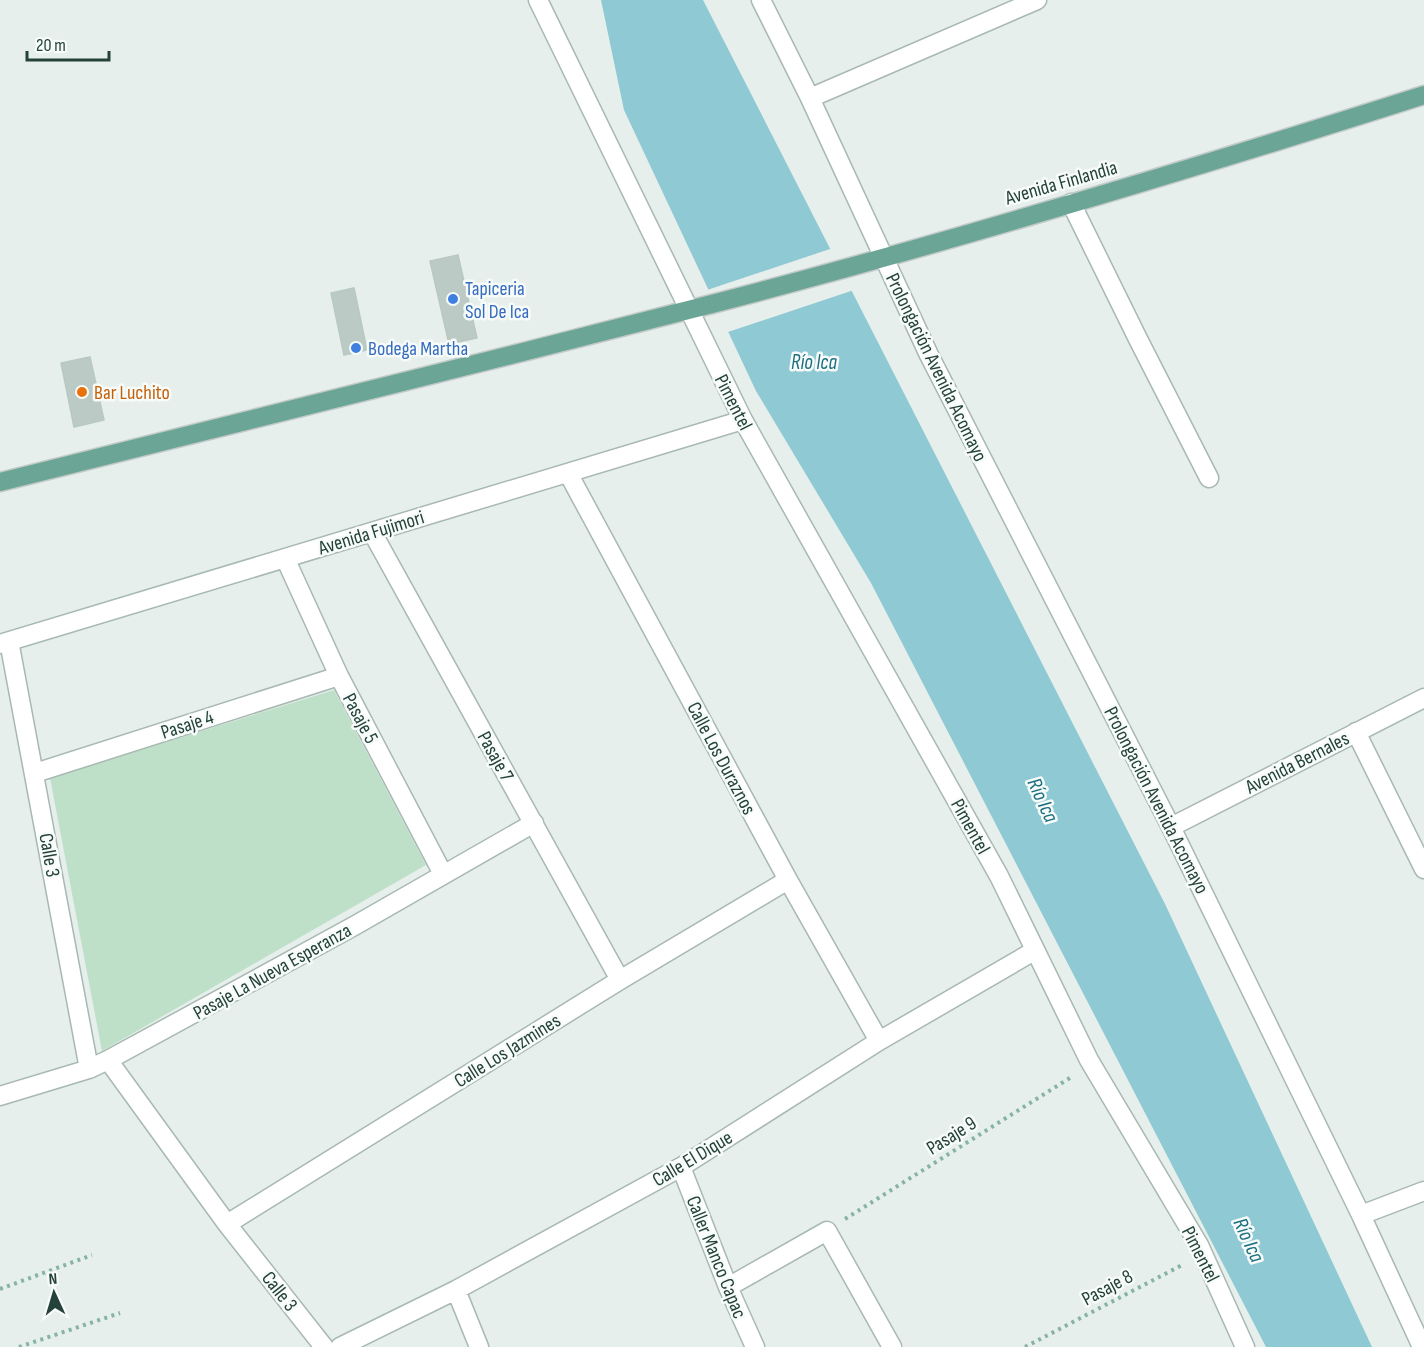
<svg xmlns="http://www.w3.org/2000/svg" width="1424" height="1347" viewBox="0 0 1424 1347" font-family="'Sofia Sans Condensed',sans-serif">
<style>
.green{fill:#bfe0c8}
.water{fill:#8ec9d4}
.pier{fill:#e6efeb}
.building{fill:#bbcac4;stroke:#b8c9c2;stroke-width:1.5}
.lines{fill:none;stroke-linecap:round;stroke-linejoin:round}
.minor-casing{stroke:#a8b8b2;stroke-width:21}
.major-casing{stroke:#c2cac8;stroke-width:21}
.path{stroke:#86b3a5;stroke-width:4;stroke-dasharray:3 4.5;stroke-linecap:butt}
.minor{stroke:#fff;stroke-width:18}
.major{stroke:#6aa596;stroke-width:18}
.shop-dot{fill:#3f7fe0;stroke:#f7fbf9;stroke-width:2}
.food-dot{fill:#e8710a;stroke:#f7fbf9;stroke-width:2}
.labels{text-anchor:middle;stroke-width:5;stroke-linejoin:round;paint-order:stroke}
.street-label{font-size:20px;fill:#24423a;stroke:#f7fbf9}
.shop-label{font-size:20px;fill:#366cbe;stroke:#f7fbf9;text-anchor:start}
.food-label{font-size:20px;fill:#c56008;stroke:#f7fbf9;text-anchor:start}
.water-label{font-size:21px;font-style:italic;fill:#1c6f80;stroke:#f7fbf9}
</style>
<rect width="100%" height="100%" fill="#e6efeb"/>
<path class="green" d="M334,690L426,865L102,1051L50,778Z"/>
<path class="water" d="M601,0H703L1165,904L1372,1347H1266L871,583L756,391L624,110Z"/>
<path class="pier" d="M833,248L854,290L725,333L707,290Z"/>
<path class="building" d="M458,255L477,338L449,344L430,261Z
M354,288L367,350L344,355L331,293Z
M90,357L104,420L74,427L61,363Z"/>
<g class="lines">
<g class="minor-casing">
<path id="minor" d="M538,0L743,420L999,876L1089,1060L1199,1245L1245,1347
M761,0L810,98L929,355L1171,827L1361,1215L1422,1347
M810,98L1037,0
M1071,203L1138,339L1209,478
M568,473L788,880L879,1041
M372,532L620,980
M285,558L339,676L443,874
M9,641L89,1069
M0,644L743,420
M1356,732L1424,869
M35,773L339,676
M1171,827L1424,698
M108,1060L227,1224L324,1347
M0,1096L89,1069L108,1060L354,926L534,823
M681,1167L728,1287L755,1347
M1361,1215L1424,1191
M227,1224L620,980L788,880
M728,1287L827,1231L892,1347
M456,1290L479,1347
M340,1347L456,1290L681,1167L879,1041L1034,951"/>
</g>
<g class="major-casing">
<path id="major" d="M0,482C237,423 475,365 712,304C951,242 1189,170 1424,95"/>
</g>
<path class="path" d="M845,1219L1073,1076
M0,1289L92,1255
M19,1347L120,1313
M1025,1347L1184,1264"/>
<use href="#minor" class="minor"/>
<use href="#major" class="major"/>
</g>
<g class="shop-dot">
<circle cx="453" cy="299" r="6"/>
<circle cx="356" cy="348" r="6"/>
</g>
<circle class="food-dot" cx="82" cy="392" r="6"/>
<g class="labels">
<g class="street-label">
<text transform="translate(1061 182) rotate(-16)" y="7">Avenida Finlandia</text>
<text transform="translate(937 367) rotate(64)" y="7">Prolongación Avenida Acomayo</text>
<text transform="translate(734 402) rotate(63)" y="7">Pimentel</text>
<text transform="translate(371 532) rotate(-17)" y="7">Avenida Fujimori</text>
<text transform="translate(361 718) rotate(62)" y="7">Pasaje 5</text>
<text transform="translate(187 724) rotate(-18)" y="7">Pasaje 4</text>
<text transform="translate(496 756) rotate(61)" y="7">Pasaje 7</text>
<text transform="translate(722 758) rotate(62)" y="7">Calle Los Duraznos</text>
<text transform="translate(1297 762) rotate(-27)" y="7">Avenida Bernales</text>
<text transform="translate(1157 800) rotate(63)" y="7">Prolongación Avenida Acomayo</text>
<text transform="translate(971 826) rotate(61)" y="7">Pimentel</text>
<text transform="translate(50 855) rotate(80)" y="7">Calle 3</text>
<text transform="translate(272 971) rotate(-29)" y="7">Pasaje La Nueva Esperanza</text>
<text transform="translate(507 1050) rotate(-32)" y="7">Calle Los Jazmines</text>
<text transform="translate(951 1135) rotate(-32)" y="7">Pasaje 9</text>
<text transform="translate(692 1158) rotate(-31)" y="7">Calle El Dique</text>
<text transform="translate(1201 1254) rotate(63)" y="7">Pimentel</text>
<text transform="translate(717 1257) rotate(68)" y="7">Caller Manco Capac</text>
<text transform="translate(1107 1287) rotate(-28)" y="7">Pasaje 8</text>
<text transform="translate(280 1291) rotate(52)" y="7">Calle 3</text>
</g>
<g class="shop-label">
<text x="465" y="295">Tapiceria<tspan x="465" dy="23">Sol De Ica</tspan></text>
<text x="368" y="355">Bodega Martha</text>
</g>
<g class="food-label">
<text x="94" y="399">Bar Luchito</text>
</g>
<g class="water-label">
<text x="814" y="369">Río Ica</text>
<text transform="translate(1043 800) rotate(65)" y="7">Río Ica</text>
<text transform="translate(1249 1240) rotate(65)" y="7">Río Ica</text>
</g>
</g>
<g transform="translate(54 1293) rotate(356)" stroke="#f7fbf9" stroke-width="4.5" paint-order="stroke">
<path d="M0-4.5L10 22L0 15L-10 22Z" fill="#24423a"/>
<text y="-9" font-size="16" font-weight="bold" text-anchor="middle" fill="#24423a">N</text>
</g>
<path d="M27 51v9h82v-9" fill="none" stroke="#24423a" stroke-width="3"/>
<text x="36" y="51" font-size="18" fill="#24423a" stroke="#f7fbf9" stroke-width="4.5" paint-order="stroke">20 m</text>
</svg>
